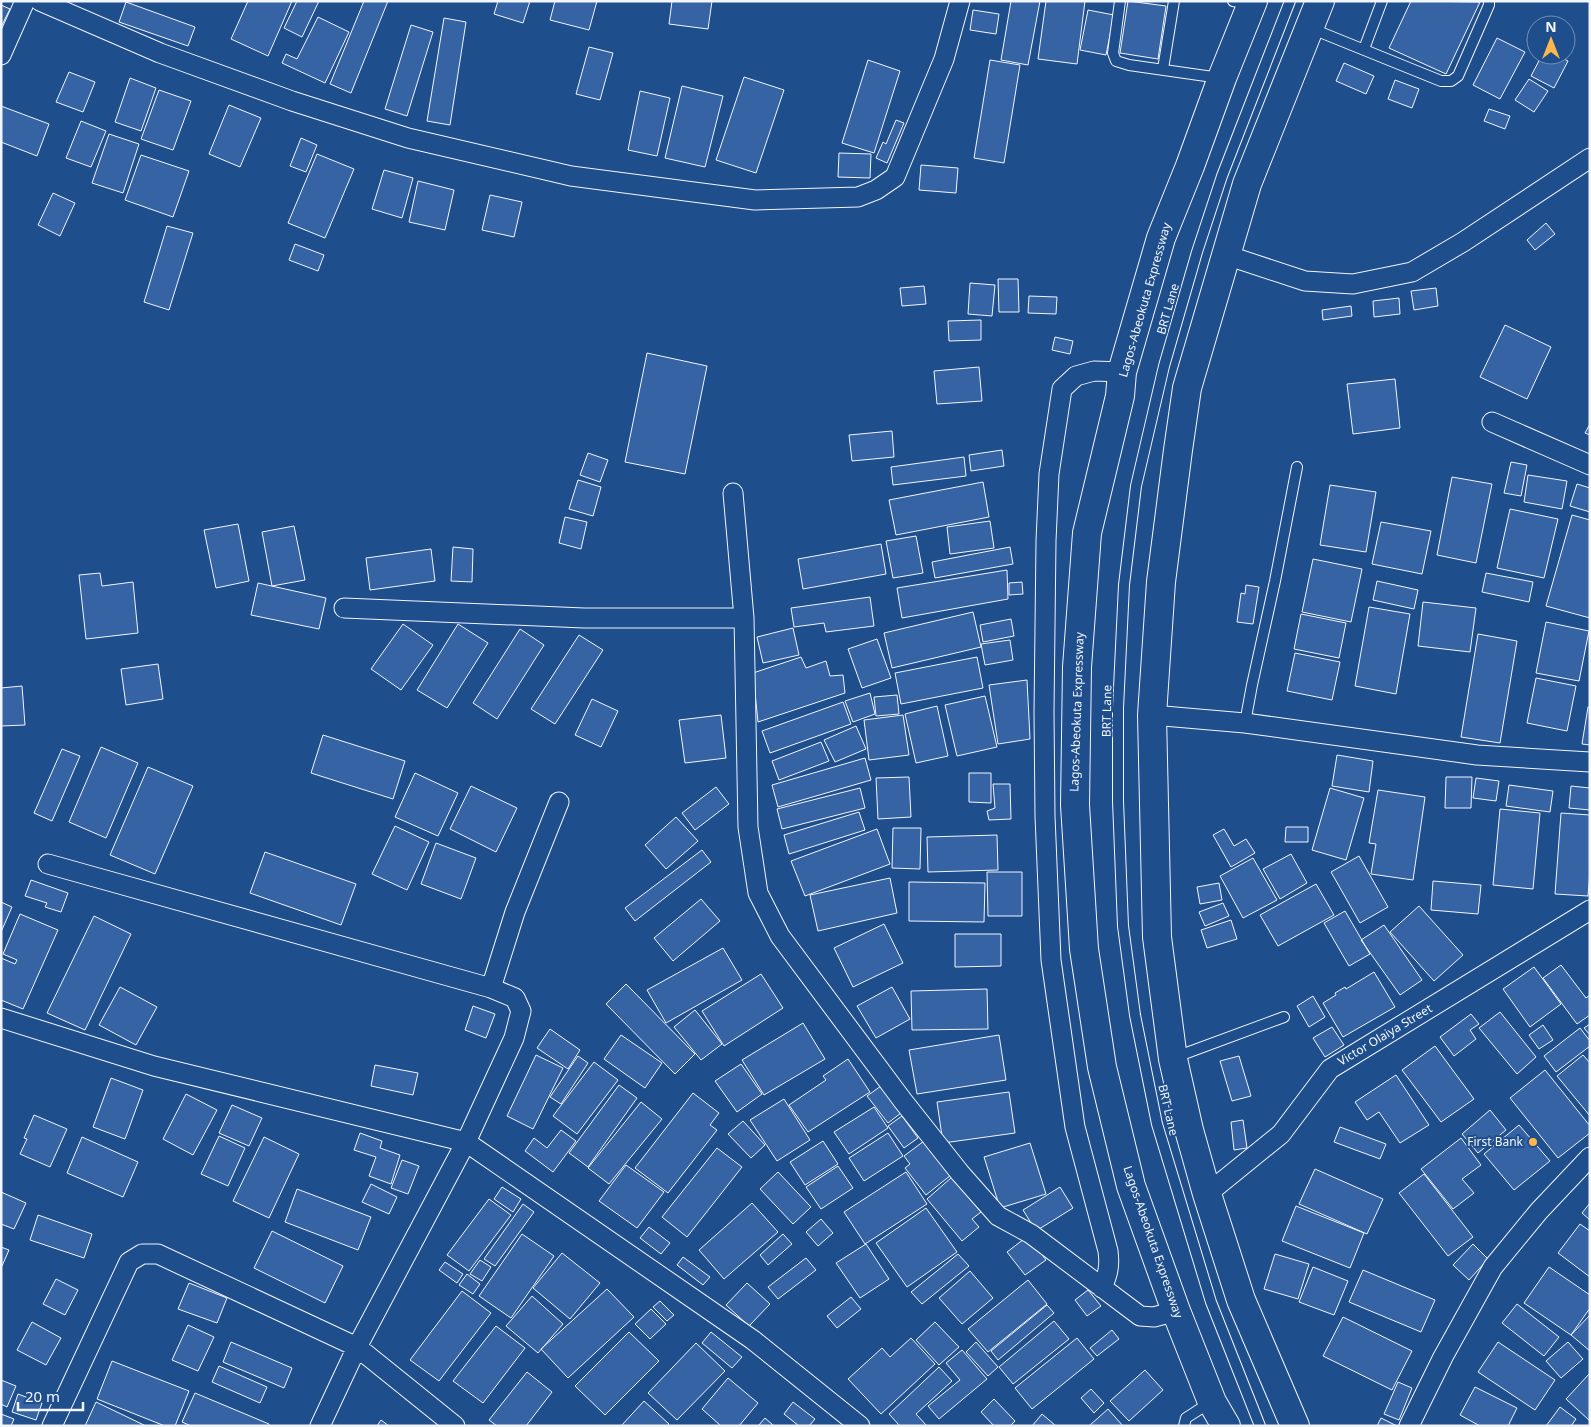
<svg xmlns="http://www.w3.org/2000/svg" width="1591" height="1427" viewBox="0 0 1591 1427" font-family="'Noto Sans',sans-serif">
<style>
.building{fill:#3563a3;stroke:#f2f6ff}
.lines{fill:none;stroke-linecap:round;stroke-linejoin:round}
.lane-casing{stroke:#f2f6ff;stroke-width:12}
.street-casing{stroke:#f2f6ff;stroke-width:21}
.highway-casing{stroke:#f2f6ff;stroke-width:30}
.lane{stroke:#1f4e8c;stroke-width:10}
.street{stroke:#1f4e8c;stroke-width:19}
.highway{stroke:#1f4e8c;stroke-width:28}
.poi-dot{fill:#ffb74d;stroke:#1f4e8c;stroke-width:2}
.labels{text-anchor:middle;stroke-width:4;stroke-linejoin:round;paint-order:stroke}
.street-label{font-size:12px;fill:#f2f6ff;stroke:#1f4e8c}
.poi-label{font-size:12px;fill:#f2f6ff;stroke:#1f4e8c;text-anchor:end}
</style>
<rect width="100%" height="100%" fill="#1f4e8c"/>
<path class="building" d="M248,1H292L268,56L231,39Z
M297,1H319L302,37L284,28Z
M364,1H388L351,93L330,84Z
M498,1H530L523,23L494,14Z
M555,1H597L589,30L550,20Z
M672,1H712L708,29L669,24Z
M1011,1H1040L1028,65L1001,60Z
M1046,1H1085L1077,64L1038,59Z
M1128,1L1166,6L1158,59L1120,53Z
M1411,1L1480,2L1446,74L1389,48Z
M126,2L195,27L188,46L119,22Z
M1,5L10,9L1,27Z
M973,10L999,14L996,34L970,30Z
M1088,10L1114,15L1106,55L1080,50Z
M318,17L349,32L325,83L282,63L286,54L297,59Z
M444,18L466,22L450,125L427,121Z
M411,25L433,32L407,116L385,109Z
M1497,38L1525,52L1500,99L1473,85Z
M589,47L613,53L600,100L576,94Z
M1542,55H1557L1568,61L1554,88L1531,76Z
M868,60L900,71L874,153L842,143Z
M990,60L1020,65L1004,163L974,158Z
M1344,63L1374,76L1366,94L1336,81Z
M69,72L95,82L83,112L56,102Z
M744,77L784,90L756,173L716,160Z
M130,78L156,88L141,131L115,122Z
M1529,79L1548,91L1534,112L1515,100Z
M1395,80L1419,89L1412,108L1388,99Z
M682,86L723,96L705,167L665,158Z
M159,90L191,101L173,150L141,139Z
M640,91L670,98L657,156L628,150Z
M229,105L261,118L240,167L209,154Z
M1,106L49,124L37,156L1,142Z
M1489,109L1510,116L1505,129L1484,121Z
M896,120L904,123L887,163L876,158L883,142L886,144Z
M81,121L106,131L91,167L66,158Z
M109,134L139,144L123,193L92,183Z
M301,138L317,145L306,172L290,166Z
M839,153L871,154L870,178L838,177Z
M317,154L354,169L325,238L288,223Z
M141,155L189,171L173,217L125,200Z
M921,165L958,168L956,193L919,190Z
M384,170L413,178L402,218L372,209Z
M418,181L454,190L445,230L409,222Z
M53,193L75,203L60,236L38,225Z
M490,195L522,202L514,237L482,230Z
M1546,223L1555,234L1535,250L1527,240Z
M167,226L193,233L169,310L144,302Z
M295,244L324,255L318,271L289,260Z
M998,279H1018L1019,312H999Z
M970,283L995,285L992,316L968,314Z
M924,286L926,304L902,306L900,288Z
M1436,288L1438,306L1414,310L1411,291Z
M1029,296L1057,297L1056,314L1028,313Z
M1399,298L1400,314L1374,317L1373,301Z
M1351,306L1352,316L1323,320L1322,310Z
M981,320V340L949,341L948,321Z
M1505,325L1551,347L1527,399L1480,377Z
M1055,337L1073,341L1070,354L1052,350Z
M647,353L707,366L685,474L625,462Z
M979,367L982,401L937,404L934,371Z
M1395,379L1400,428L1353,434L1347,384Z
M1590,424V435L1585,433Z
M892,431L894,457L852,461L849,435Z
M1002,450L1004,466L971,471L969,455Z
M588,453L608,460L600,482L580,475Z
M964,457L966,476L893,485L891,467Z
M1511,462L1527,465L1521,496L1504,493Z
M1528,475L1567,481L1562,509L1524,502Z
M1452,477L1492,484L1476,563L1437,555Z
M578,480L601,487L593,516L569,509Z
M983,482L989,517L896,535L889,500Z
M1577,484L1590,488V512L1570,506Z
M1330,485L1376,492L1366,552L1320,545Z
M1510,509L1558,519L1544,578L1497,568Z
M1572,515L1590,520V618L1546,606Z
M565,517L587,522L581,549L559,543Z
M990,521L994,548L950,554L947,527Z
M1381,522L1431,531L1422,574L1372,564Z
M238,524L249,581L216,588L204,530Z
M294,526L305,580L272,586L262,532Z
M916,536L923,573L893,578L886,541Z
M881,544L886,574L803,589L798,559Z
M453,547L473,549L472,582L451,581Z
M1010,547L1013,564L935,578L932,562Z
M431,549L435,581L370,590L366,558Z
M1313,559L1362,569L1351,622L1302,612Z
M1007,570L1008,599L902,618L897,588Z
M100,573L102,586L133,582L138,633L86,639L79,575Z
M1486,573L1533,582L1529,602L1482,592Z
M1377,581L1418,590L1414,609L1373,600Z
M1022,582L1023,594L1009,595V583Z
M258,583L326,598L319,629L251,615Z
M1246,585L1259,587L1253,624L1237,622L1241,593L1245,594Z
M870,597L874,626L826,632L824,623L794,627L791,608Z
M1423,602L1476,608L1470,652L1418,646Z
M1369,607L1410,614L1396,694L1355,686Z
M973,612L981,647L892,668L884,633Z
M1301,614L1346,623L1339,658L1294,649Z
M1011,619L1014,636L983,642L980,625Z
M1546,622L1589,631L1579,681L1536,673Z
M403,624L433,645L401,690L371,669Z
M458,624L488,643L447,708L417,690Z
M793,628L799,655L763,663L757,637Z
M520,629L544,645L497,719L473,703Z
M1478,634L1517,641L1500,743L1461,737Z
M579,635L603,650L555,724L531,709Z
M877,639L891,678L862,688L848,649Z
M1010,640L1013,660L985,665L981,644Z
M1295,653L1340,662L1332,700L1287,691Z
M801,657L806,668L826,661L830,676L843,675L845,693L758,722L753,673Z
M977,657L983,688L901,704L895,673Z
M158,664L163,699L126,705L121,669Z
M1536,678L1576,686L1567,731L1527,723Z
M1027,680L1030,739L998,744L989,685Z
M22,686L25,725L1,726V688Z
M870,693L875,714L853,722L845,701Z
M897,695L899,714L876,716L874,697Z
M985,696L997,747L957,756L945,705Z
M592,699L618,711L601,747L575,735Z
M843,702L851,724L770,753L762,731Z
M937,706L948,756L916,763L905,714Z
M1588,707H1590V745L1582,744Z
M721,715L726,758L685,763L679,720Z
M903,715L909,755L869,760L864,720Z
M856,726L866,749L835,762L824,740Z
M323,735L405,761L393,799L311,773Z
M821,742L829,761L779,780L772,761Z
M101,747L138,763L106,838L69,822Z
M62,749L80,756L52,821L34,813Z
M1337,755L1373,761L1369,792L1332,786Z
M865,758L871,780L778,807L772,785Z
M148,767L193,786L155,874L110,855Z
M415,773L458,793L438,836L395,817Z
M969,773H991V803L969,802Z
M909,777L911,817L878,819L876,778Z
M1446,777H1472L1471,808H1445Z
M1476,778L1499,781L1496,801L1473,798Z
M993,784H1010L1011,819L989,820L987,811L995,808Z
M1509,785L1553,791L1550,812L1506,806Z
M471,786L517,808L496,852L450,829Z
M1571,786L1590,788V810L1569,808Z
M716,787L729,804L695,830L682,813Z
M860,788L865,808L782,829L777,809Z
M1330,788L1364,798L1346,860L1312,850Z
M1378,790L1425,797L1413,880L1371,874L1376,844L1369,843Z
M1500,809L1540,813L1533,889L1493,885Z
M859,812L865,830L789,854L784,835Z
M1561,813L1590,815V872L1588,896L1555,894Z
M676,817L698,841L666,869L645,845Z
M395,826L429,842L407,890L372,874Z
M1286,827H1308V842H1285Z
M893,828H921L920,869L892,868Z
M877,829L890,864L805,896L791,861Z
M1224,829L1234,846L1246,839L1255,853L1231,867L1213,835Z
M997,835L998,870L928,872L927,837Z
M436,843L476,858L461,899L421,884Z
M702,850L711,862L635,921L625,908Z
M265,852L356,884L341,925L250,893Z
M1291,854L1307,883L1280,899L1263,869Z
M1359,856L1388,907L1360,923L1331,872Z
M1253,858L1277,900L1243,918L1220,876Z
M987,872H1022V916H988Z
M890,878L897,913L818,931L810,895Z
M31,880L68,893L61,912L45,907L47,903L25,896Z
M1433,881L1481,885L1478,914L1431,910Z
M909,882L985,883L984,922L909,921Z
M1219,883L1222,900L1200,904L1197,887Z
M1316,884L1334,915L1278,946L1260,915Z
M701,899L720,921L673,961L654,938Z
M1,902L12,907L1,932Z
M1223,903L1229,916L1205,926L1199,912Z
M1419,906L1463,955L1434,981L1390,932Z
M1345,911L1370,954L1349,966L1324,923Z
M20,914L58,930L23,1009L1,1000V958L15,964L17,960L3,954Z
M94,916L131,934L85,1030L47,1013Z
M1231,920L1237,939L1207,948L1201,930Z
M884,924L903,963L853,987L834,948Z
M1384,925L1422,980L1400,995L1361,940Z
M955,934H1001V966L955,967Z
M723,948L742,980L666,1023L647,990Z
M1561,965L1586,998L1590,995V1015L1577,1024L1543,978Z
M1534,967L1561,1004L1530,1027L1503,989Z
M1374,972L1395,1007L1343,1037L1323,1003L1336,995L1335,993L1345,987L1346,989Z
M761,974L783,1008L724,1046L702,1011Z
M626,984L695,1054L675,1074L606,1004Z
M120,987L157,1007L136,1045L99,1025Z
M892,987L910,1019L876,1038L857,1006Z
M987,989L988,1029L912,1030L911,991Z
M1313,996L1325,1017L1309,1027L1297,1006Z
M473,1006L495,1014L486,1038L465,1030Z
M695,1010L722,1044L701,1060L674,1027Z
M1500,1012L1536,1057L1517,1074L1479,1028Z
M1471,1014L1479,1024L1470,1030L1476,1039L1454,1056L1440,1037Z
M803,1023L825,1059L764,1095L742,1060Z
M1590,1024V1035L1584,1028Z
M1543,1025L1553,1040L1539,1049L1529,1035Z
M1332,1027L1344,1045L1325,1057L1313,1038Z
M1580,1028L1590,1041V1046L1556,1072L1544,1056Z
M550,1029L580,1050L568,1069L537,1048Z
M621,1035L662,1063L645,1088L604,1059Z
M999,1035L1006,1080L917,1094L909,1050Z
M1435,1046L1474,1099L1441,1122L1402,1070Z
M536,1055L563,1068L533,1129L507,1116Z
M1583,1055L1590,1063V1116L1557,1076Z
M578,1056L588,1063L561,1104L550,1097Z
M1239,1056L1251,1096L1232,1101L1220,1061Z
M848,1059L870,1092L808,1132L789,1105L826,1080L823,1076Z
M594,1062L618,1080L577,1134L553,1116Z
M741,1064L762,1094L737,1112L715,1081Z
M375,1065L418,1073L413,1095L371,1086Z
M1545,1070L1590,1126V1133L1558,1158L1510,1098Z
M1396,1075L1429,1125L1400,1143L1379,1112L1367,1120L1355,1102Z
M111,1078L143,1090L125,1139L93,1127Z
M619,1085L637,1098L588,1167L569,1153Z
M881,1086L901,1113L888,1123L867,1096Z
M1009,1092L1015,1133L943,1143L937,1102Z
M693,1093L719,1113L710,1125L717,1130L668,1193L635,1168Z
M186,1094L217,1110L193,1155L163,1139Z
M784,1099L810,1140L777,1161L750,1120Z
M641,1102L662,1119L609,1184L588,1168Z
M232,1105L262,1118L249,1146L219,1133Z
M874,1107L888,1128L849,1154L834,1132Z
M1490,1110L1506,1130L1478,1153L1462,1134Z
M34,1115L67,1129L50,1167L20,1154L27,1139L24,1138Z
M902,1116L918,1138L904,1148L888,1126Z
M1243,1120L1247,1148L1234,1150L1231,1122Z
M743,1121L765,1145L751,1158L728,1134Z
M1519,1125L1550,1161L1514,1190L1484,1154Z
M1340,1127L1386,1144L1380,1159L1334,1142Z
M561,1130L576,1141L553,1172L525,1151L534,1138L547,1148Z
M360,1133L382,1141L380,1148L400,1155L391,1184L369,1176L376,1157L354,1150Z
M888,1133L903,1156L864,1181L849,1158Z
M219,1136L245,1148L228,1186L201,1174Z
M82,1137L138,1162L123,1197L67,1173Z
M264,1137L299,1154L269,1218L233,1201Z
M1461,1138L1481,1165L1462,1179L1474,1193L1453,1209L1421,1169Z
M823,1141L838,1164L805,1185L790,1162Z
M924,1141L951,1175L926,1195L905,1168L910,1164L904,1156Z
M1030,1143L1046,1194L1000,1208L984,1157Z
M717,1148L742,1167L687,1237L662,1217Z
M402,1160L419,1166L408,1194L391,1188Z
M626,1165L664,1192L637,1228L599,1201Z
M838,1166L853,1188L821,1209L806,1187Z
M1315,1169L1383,1199L1367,1234L1299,1204Z
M778,1172L811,1207L793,1224L760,1189Z
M906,1172L927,1204L865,1244L844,1212Z
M1424,1174L1473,1237L1448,1256L1399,1193Z
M952,1177L981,1212L972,1219L979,1227L962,1241L927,1199Z
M371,1184L397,1197L389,1214L362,1202Z
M502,1187L521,1199L513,1212L494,1199Z
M1060,1187L1073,1208L1036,1231L1023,1210Z
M297,1189L371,1217L358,1250L285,1222Z
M1,1192L26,1203L14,1229L1,1224Z
M489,1199L511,1215L469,1271L447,1255Z
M752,1203L778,1232L724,1279L699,1250Z
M1590,1203V1220L1582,1213Z
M523,1204L534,1212L495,1266L484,1259Z
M1296,1206L1364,1233L1350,1268L1282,1241Z
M926,1208L957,1252L907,1287L876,1243Z
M38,1215L92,1234L84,1258L30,1240Z
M821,1219L833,1233L818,1246L806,1232Z
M1580,1224L1590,1231V1277L1558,1253Z
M649,1227L670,1243L661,1254L640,1238Z
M272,1231L343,1266L325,1303L254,1268Z
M522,1234L554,1256L511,1318L479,1296Z
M783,1234L792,1244L768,1265L760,1255Z
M1028,1236L1046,1260L1025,1275L1007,1252Z
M866,1244L889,1279L860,1298L836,1263Z
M1473,1244L1488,1259L1469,1280L1453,1265Z
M1,1247L9,1250L2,1266H1Z
M562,1253L600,1283L570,1319L533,1288Z
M958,1254L969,1266L922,1304L911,1292Z
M1275,1254L1309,1264L1298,1299L1264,1289Z
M683,1257L710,1277L703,1285L677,1265Z
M806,1258L816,1270L778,1299L768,1287Z
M480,1260L491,1267L482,1281L470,1274Z
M445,1262L463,1274L457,1283L439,1270Z
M1313,1267L1348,1281L1334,1315L1299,1302Z
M1549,1267L1590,1295V1308L1571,1335L1524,1303Z
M1363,1270L1435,1300L1421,1332L1349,1302Z
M970,1271L993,1298L962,1324L939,1298Z
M467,1274L480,1284L473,1294L459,1285Z
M56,1279L78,1290L65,1315L43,1304Z
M1028,1280L1047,1304L988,1352L968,1329Z
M189,1283L227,1298L217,1323L178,1309Z
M747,1283L770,1304L749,1326L726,1305Z
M607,1289L634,1317L568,1378L541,1349Z
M1088,1290L1101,1306L1087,1316L1075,1300Z
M462,1291L491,1313L439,1381L410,1360Z
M532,1296L563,1324L538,1353L506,1326Z
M851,1297L861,1309L837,1328L827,1316Z
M660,1301L674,1315L667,1321L653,1307Z
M1517,1304L1559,1337L1544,1356L1502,1323Z
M1047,1305L1054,1313L998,1360L991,1351Z
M651,1309L666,1324L650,1339L635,1324Z
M1590,1315V1351L1571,1335Z
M1343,1317L1412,1351L1392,1390L1323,1356Z
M1054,1321L1069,1339L1013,1384L999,1367Z
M32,1322L61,1338L46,1365L17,1350Z
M935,1322L959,1347L939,1365L916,1340Z
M188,1325L214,1337L198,1371L172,1360Z
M496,1326L525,1348L483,1403L453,1381Z
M1112,1330L1119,1339L1097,1356L1090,1348Z
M629,1332L659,1361L605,1415L575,1386Z
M711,1332L742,1357L732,1368L702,1343Z
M911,1338L935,1364L881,1414L848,1379L882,1348L890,1357Z
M1077,1338L1094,1359L1032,1409L1015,1388Z
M231,1342L292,1368L284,1388L223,1362Z
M976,1342L998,1367L988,1376L966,1352Z
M1498,1342L1555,1380L1535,1410L1478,1372Z
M1568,1342L1583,1359L1561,1378L1546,1361Z
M696,1343L725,1371L677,1420L648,1393Z
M962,1350L987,1379L939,1419L928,1406L960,1380L946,1363Z
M112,1361L189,1391L175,1426H165L97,1399Z
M219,1366L267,1387L260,1403L212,1382Z
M939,1367L952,1381L916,1414L927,1426H900L889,1414Z
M1145,1370L1163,1390L1129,1421L1110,1401Z
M527,1372L552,1392L526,1426H497L489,1420Z
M1590,1373V1421L1566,1399Z
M728,1378L758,1403L739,1426H721L702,1409Z
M1,1380L16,1386L7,1407L1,1404Z
M1398,1382L1412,1388L1399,1420L1384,1414Z
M1475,1387L1517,1408L1508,1426H1480L1460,1415Z
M1091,1389L1104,1403L1094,1413L1081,1398Z
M195,1393L269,1424V1426H191L182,1422Z
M18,1394L42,1403L36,1420L12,1412Z
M994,1399L1015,1421L1010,1426H994L981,1412Z
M644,1401L669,1424L667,1426H621Z
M96,1402L146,1426H85Z
M793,1402L815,1419L809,1426H799L784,1414Z
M1560,1407L1576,1419L1571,1426H1546Z
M1108,1409L1123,1426H1089Z
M1,1414L14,1419L11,1426H1Z
M1042,1414L1056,1426H1032Z
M765,1418L774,1426H758Z
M1381,1418L1397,1426H1377Z
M381,1420L389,1426H377Z"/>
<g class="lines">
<g class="lane-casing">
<path id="lane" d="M1120,1L1113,53L1116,61L1129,65L1220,78
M1233,1L1250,4
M1310,28L1441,81H1451L1458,76L1489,5V1
M1364,49L1382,1
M1163,69L1174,1
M1245,723L1252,685L1275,581L1297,467
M1173,1058L1284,1017
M1184,1426L1186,1418L1211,1402
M1260,1426L1211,1302L1157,1124L1135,1015L1123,926L1118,801V708L1124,585L1136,486L1164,366L1197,252L1222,176L1290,1"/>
</g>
<g class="street-casing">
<path id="street" d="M40,1L160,53L292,101L408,138L571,176L755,200L858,197L876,190L895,177L944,59L960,1
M1,55L25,1
M1226,255L1305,281L1353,284L1412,272L1463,242L1590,158
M1492,422L1590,465
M733,493L744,618L748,827L758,893L780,936L903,1101L960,1173L998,1216L1031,1234L1140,1316L1154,1317L1176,1311
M344,608L584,618H744
M1152,715L1245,723L1477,755L1590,762
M48,864L491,988L515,998L521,1011L514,1038L466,1142L357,1347L320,1426
M491,988L515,912L559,802
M1,1018L154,1066L466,1142L753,1340L860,1426
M1207,1194L1281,1134L1330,1069L1590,910
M1102,1288C1108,1274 1110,1266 1108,1251L1075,1127L1051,960L1045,816L1044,712L1046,541L1049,474L1062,389L1076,376L1094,371L1122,372
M52,1426L129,1262L142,1254H158L357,1347L455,1426
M1409,1426L1443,1357L1493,1267L1539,1211L1590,1157"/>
</g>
<g class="highway-casing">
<path id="highway" d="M1226,1426L1212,1402L1176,1311L1131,1186L1102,1067L1084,949L1075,805L1077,667L1087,533L1120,396L1122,372L1161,238L1190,166L1222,78L1253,1
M1295,1426L1241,1300L1207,1194L1189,1130L1173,1059L1157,937L1152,715L1161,582L1178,450L1187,388L1247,184L1320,1"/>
</g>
<use href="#lane" class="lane"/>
<use href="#street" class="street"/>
<use href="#highway" class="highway"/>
</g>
<circle class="poi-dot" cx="1533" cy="1142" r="5"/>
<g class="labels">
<g class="street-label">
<text transform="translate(1145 300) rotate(-74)" y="4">Lagos-Abeokuta Expressway</text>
<text transform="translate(1168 309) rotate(-74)" y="4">BRT Lane</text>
<text transform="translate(1107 711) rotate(-89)" y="4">BRT Lane</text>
<text transform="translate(1077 712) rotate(-88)" y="4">Lagos-Abeokuta Expressway</text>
<text transform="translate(1385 1035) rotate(-31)" y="4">Victor Olaiya Street</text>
<text transform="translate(1168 1110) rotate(77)" y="4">BRT Lane</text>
<text transform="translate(1153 1242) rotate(71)" y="4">Lagos-Abeokuta Expressway</text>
</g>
<g class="poi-label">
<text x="1523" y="1146">First Bank</text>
</g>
</g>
<rect width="1591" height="1427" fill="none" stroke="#f2f6ff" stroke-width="5"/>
<g transform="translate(1551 40)"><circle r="24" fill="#1f4e8c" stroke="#7391ba"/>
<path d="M0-4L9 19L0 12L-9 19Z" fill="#ffb74d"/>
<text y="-8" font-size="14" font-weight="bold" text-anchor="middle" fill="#f2f6ff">N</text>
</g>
<path d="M18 1402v8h65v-8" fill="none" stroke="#f2f6ff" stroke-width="2.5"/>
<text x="25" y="1402" font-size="15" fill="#f2f6ff" stroke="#1f4e8c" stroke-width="4" paint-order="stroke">20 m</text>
</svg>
